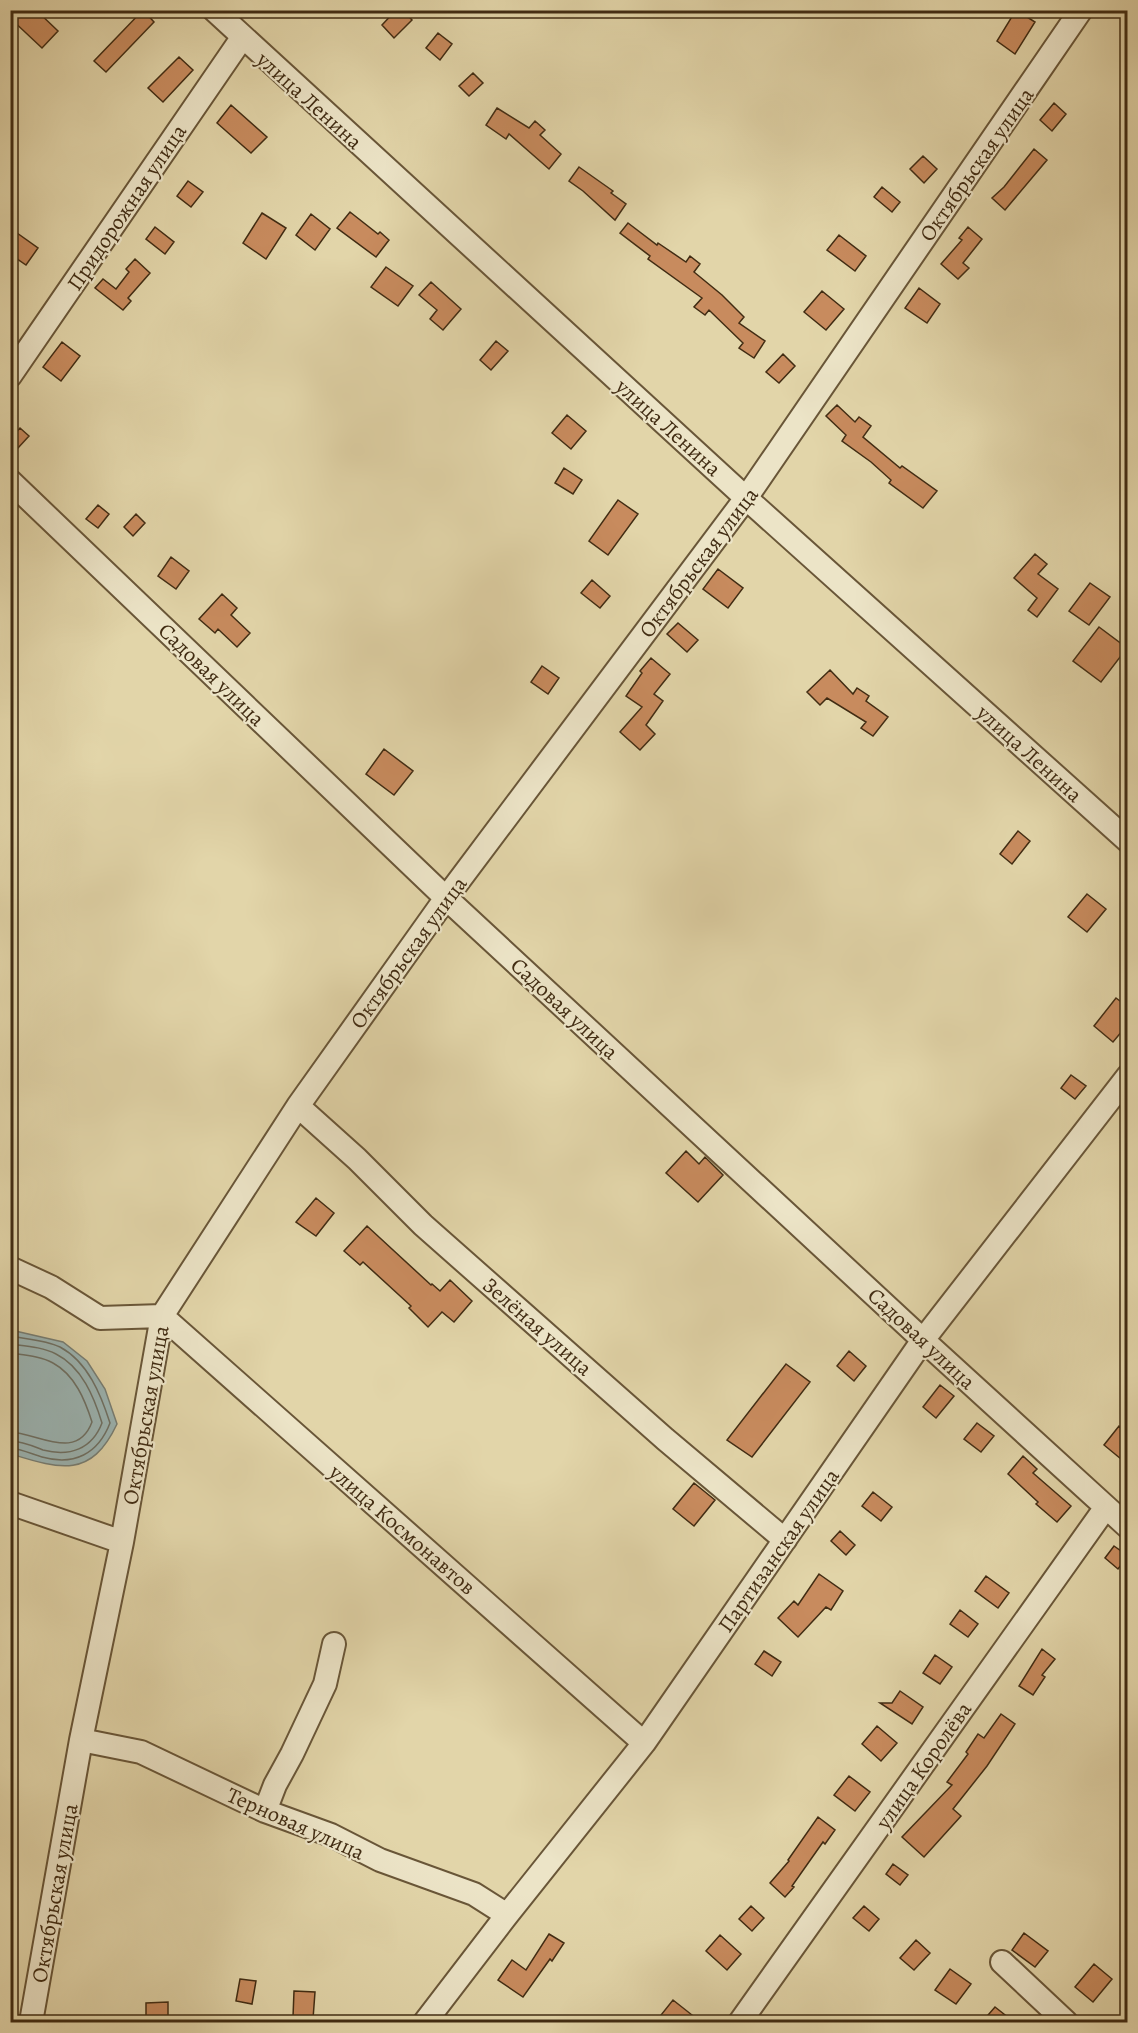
<svg xmlns="http://www.w3.org/2000/svg" width="1138" height="2033" viewBox="0 0 1138 2033" font-family="Alegreya,serif">
<style>
.water{fill:#9bb5b4;stroke:#777e74;stroke-width:1.5}
.lines{fill:none;stroke-linecap:round;stroke-linejoin:round}
.shore{stroke:#6e7064;stroke-width:1.5}
.building{fill:#c88b5e;stroke:#412c13;stroke-width:1.5}
.minor-casing{stroke:#695638;stroke-width:26}
.minor{stroke:#ece4c7;stroke-width:22}
.labels{text-anchor:middle;stroke-width:4.5;stroke-linejoin:round;paint-order:stroke}
.street-label{font-size:22px;fill:#412c13;stroke:#ece4c7}
</style>
<rect width="100%" height="100%" fill="#e2d5a9"/>
<filter id="stains"><feTurbulence type="fractalNoise" baseFrequency=".00333" numOctaves="4"/><feColorMatrix values="0 0 0 0 .2 0 0 0 0 .09 0 0 0 0 .02 0 0 0 .5 -.17"/></filter>
<radialGradient id="worn" r=".72"><stop offset=".6" stop-color="#630" stop-opacity="0"/><stop offset="1" stop-color="#630" stop-opacity=".3"/></radialGradient>
<path class="water" d="M11,1330L63,1342L87,1361L105,1389L117,1424C91,1479 60,1469 11,1454Z"/>
<g class="lines">
<path class="shore" d="M10,1336C26,1339 46,1340 60,1347C88,1362 101,1395 110,1423C98,1454 74,1466 42,1457C32,1454 21,1449 10,1448
M10,1344C25,1346 43,1347 56,1354C82,1367 94,1397 102,1423C92,1449 70,1457 43,1450C33,1446 22,1441 10,1441
M10,1353C24,1355 41,1356 53,1363C75,1375 85,1400 92,1422C77,1462 38,1433 10,1432"/>
</g>
<path class="building" d="M10,10H36L58,31L42,48L10,18Z
M143,10L154,22L106,72L94,61Z
M396,10H403L412,20L394,38L382,25Z
M1016,10L1035,22L1015,54L997,41Z
M438,33L452,44L440,60L426,48Z
M179,57L193,70L163,102L148,88Z
M473,73L483,83L469,96L459,86Z
M1054,103L1066,114L1052,131L1040,120Z
M231,105L267,137L251,153L217,123Z
M497,108L529,128L535,121L545,130L540,135L561,154L549,169L509,134L506,139L486,125Z
M1034,149L1047,160L1005,210L992,198L1004,187Z
M923,156L937,169L924,183L910,169Z
M579,167L613,191L611,193L626,204L615,220L583,191L569,181Z
M188,181L203,192L191,207L177,196Z
M882,187L900,202L892,212L874,197Z
M350,212L378,234L380,232L389,240L376,257L337,228Z
M262,213L286,228L266,259L243,243Z
M311,214L330,229L315,250L296,235Z
M628,223L657,245L658,243L686,262L690,256L700,264L694,272L722,295L744,317L739,323L765,341L754,358L739,348L743,343L709,310L705,315L694,307L702,298L648,259L650,256L620,233Z
M155,227L174,242L165,254L146,239Z
M968,227L982,239L963,263L969,268L958,279L941,264L962,240L959,238Z
M10,228L38,248L26,265L10,254Z
M839,235L866,256L855,271L827,250Z
M135,259L150,273L128,298L131,301L123,310L95,288L103,279L116,289L129,272L126,269Z
M386,267L413,286L398,306L371,287Z
M431,282L461,309L443,330L430,319L437,310L419,295Z
M919,288L940,304L927,323L905,308Z
M822,291L844,309L826,330L804,312Z
M496,341L508,351L491,370L480,360Z
M62,342L80,356L61,381L43,367Z
M783,354L795,366L779,383L766,372Z
M837,405L855,422L859,417L871,426L863,437L900,468L902,466L937,491L923,508L889,483L891,480L871,462L842,441L846,435L826,416Z
M567,415L586,431L571,449L552,433Z
M20,428L29,436L18,448L10,441V439Z
M564,468L582,480L573,494L555,483Z
M618,500L638,514L608,555L589,541Z
M98,505L109,514L98,528L86,519Z
M136,514L145,523L133,536L124,527Z
M1035,554L1047,564L1038,574L1058,589L1037,617L1028,610L1037,598L1014,578Z
M171,557L189,571L176,589L158,576Z
M718,569L743,588L728,608L703,589Z
M592,580L610,596L600,608L581,593Z
M1090,583L1110,597L1089,625L1069,611Z
M222,594L237,608L231,615L250,633L237,647L218,629L215,633L199,619Z
M678,623L698,640L687,652L667,634Z
M1099,627L1127,648L1101,682L1073,661Z
M651,658L670,674L654,694L663,701L646,725L655,734L640,750L620,732L642,707L626,696L642,673L640,671Z
M542,666L559,678L548,694L531,682Z
M830,670L853,694L857,688L869,696L866,701L888,717L873,736L861,728L866,722L827,698L820,705L807,692Z
M384,749L413,771L394,795L366,774Z
M1018,831L1030,841L1012,864L1000,854Z
M1087,894L1106,909L1087,932L1068,917Z
M1116,998L1128,1007V1024L1113,1042L1094,1026Z
M1071,1075L1086,1086L1075,1099L1061,1088Z
M686,1151L699,1164L705,1157L723,1175L698,1202L666,1173Z
M316,1198L334,1213L316,1236L296,1222Z
M367,1226L431,1285L432,1284L440,1291L450,1280L472,1301L454,1322L442,1312L428,1327L409,1308L411,1306L363,1262L360,1265L344,1251Z
M849,1351L866,1366L854,1381L837,1366Z
M786,1364L810,1382L752,1457L727,1440Z
M940,1385L954,1396L936,1418L923,1407Z
M977,1423L994,1436L981,1452L964,1439Z
M1119,1426L1128,1433V1450L1121,1459L1104,1445Z
M1023,1456L1037,1469L1033,1473L1071,1506L1057,1522L1036,1504L1038,1502L1008,1474Z
M694,1483L715,1500L694,1526L673,1509Z
M873,1492L892,1507L881,1521L862,1506Z
M840,1531L855,1545L846,1555L831,1541Z
M1114,1546L1128,1556L1118,1569L1105,1558Z
M819,1574L843,1591L831,1610L826,1607L798,1637L778,1618L794,1601L798,1605Z
M986,1576L1009,1593L998,1608L975,1591Z
M960,1610L978,1624L968,1637L950,1624Z
M1042,1649L1055,1659L1042,1675L1045,1677L1033,1695L1019,1686Z
M764,1651L781,1662L772,1676L755,1664Z
M935,1655L952,1667L940,1684L923,1673Z
M900,1691L923,1707L912,1724L880,1703H892Z
M1001,1714L1015,1724L987,1766L953,1809L961,1816L924,1857L902,1837L952,1785L947,1782L968,1754L966,1752L978,1734L984,1738Z
M877,1726L897,1743L881,1761L862,1744Z
M849,1776L870,1792L855,1811L834,1795Z
M818,1817L835,1830L825,1844L823,1842L792,1886L794,1887L785,1897L770,1883L789,1861L788,1860Z
M893,1864L908,1875L900,1885L886,1874Z
M751,1906L764,1918L752,1931L739,1919Z
M864,1906L879,1919L869,1931L853,1918Z
M1024,1933L1048,1951L1035,1967L1012,1950Z
M549,1934L564,1943L552,1961L550,1959L523,1997L498,1980L512,1960L526,1970Z
M720,1935L741,1954L727,1970L706,1951Z
M916,1940L930,1953L914,1970L900,1958Z
M1094,1964L1112,1979L1093,2002L1075,1987Z
M950,1969L971,1984L956,2004L935,1990Z
M240,1979L256,1981L252,2004L236,2001Z
M294,1991L315,1992L313,2019L293,2017Z
M673,2000L692,2015L686,2022H670L661,2015Z
M168,2002V2021L146,2022V2003Z
M995,2007L1014,2022H982Z"/>
<g class="lines">
<g class="minor-casing">
<path id="minor" d="M214,10L746,498L1128,841
M10,376L242,38
M10,481L446,898L923,1340L1128,1527
M298,1106L357,1159L423,1225L665,1439L785,1540
M10,1268L51,1287L100,1318L162,1316L644,1743
M10,1503L122,1542
M81,1740L141,1752L265,1811L331,1835L380,1860L474,1894L507,1915
M265,1811L275,1785L292,1754L325,1684L334,1644
M1002,1962L1066,2022
M31,2022L81,1740L122,1542L162,1316L298,1106L446,898L746,498L1081,10
M425,2022L507,1915L644,1743L923,1340L1128,1076
M740,2022L1106,1507"/>
</g>
<use href="#minor" class="minor"/>
</g>
<g class="labels">
<g class="street-label">
<text transform="translate(310 100) rotate(42)" y="8">улица Ленина</text>
<text transform="translate(976 164) rotate(-55)" y="8">Октябрьская улица</text>
<text transform="translate(126 207) rotate(-56)" y="8">Придорожная улица</text>
<text transform="translate(669 427) rotate(42)" y="8">улица Ленина</text>
<text transform="translate(698 562) rotate(-53)" y="8">Октябрьская улица</text>
<text transform="translate(212 674) rotate(44)" y="8">Садовая улица</text>
<text transform="translate(1030 753) rotate(42)" y="8">улица Ленина</text>
<text transform="translate(408 952) rotate(-54)" y="8">Октябрьская улица</text>
<text transform="translate(565 1008) rotate(43)" y="8">Садовая улица</text>
<text transform="translate(538 1326) rotate(41)" y="8">Зелёная улица</text>
<text transform="translate(922 1338) rotate(43)" y="8">Садовая улица</text>
<text transform="translate(145 1415) rotate(-80)" y="8">Октябрьская улица</text>
<text transform="translate(403 1529) rotate(41)" y="8">улица Космонавтов</text>
<text transform="translate(778 1550) rotate(-55)" y="8">Партизанская улица</text>
<text transform="translate(923 1765) rotate(-55)" y="8">улица Королёва</text>
<text transform="translate(296 1823) rotate(24)" y="8">Терновая улица</text>
<text transform="translate(54 1893) rotate(-80)" y="8">Октябрьская улица</text>
</g>
</g>
<rect width="1138" height="2033" fill="none" stroke="#e2d5a9" stroke-width="36"/>
<rect x="12" y="12" width="1114" height="2009" fill="none" stroke="#412c13" stroke-width="3"/>
<rect x="18" y="18" width="1102" height="1997" fill="none" stroke="#412c13" stroke-width="1.5"/>
<rect width="100%" height="100%" filter="url(#stains)"/>
<rect width="100%" height="100%" fill="url(#worn)"/>
</svg>
